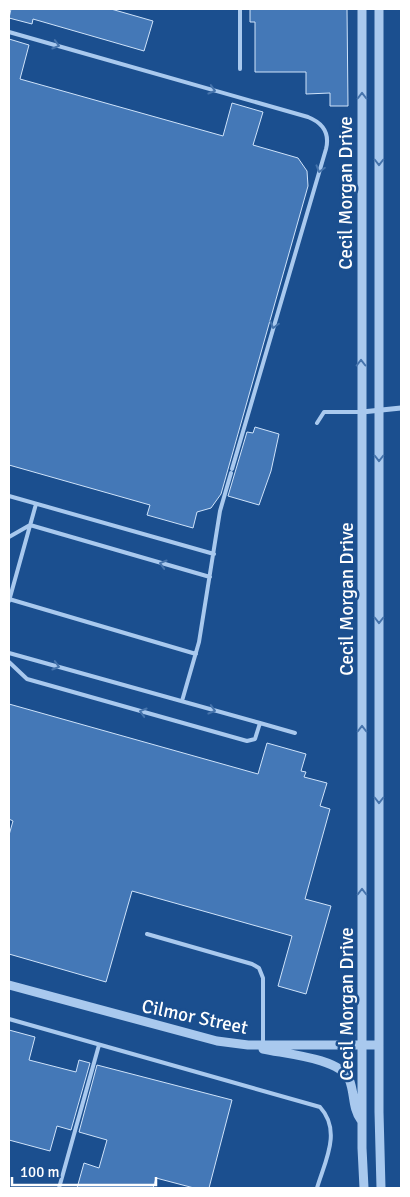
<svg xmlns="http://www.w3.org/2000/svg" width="410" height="1197" viewBox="0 0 410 1197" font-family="Signika,sans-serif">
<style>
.building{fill:#4478b7;stroke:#cfe3fa}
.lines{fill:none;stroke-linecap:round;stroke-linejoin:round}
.service{stroke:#a9c9ee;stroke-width:4}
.minor{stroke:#a9c9ee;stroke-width:5}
.tertiary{stroke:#a9c9ee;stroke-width:9}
.oneway{stroke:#4674ac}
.labels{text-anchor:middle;stroke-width:5;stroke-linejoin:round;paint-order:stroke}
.street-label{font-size:19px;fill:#fff;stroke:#1b4f8f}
</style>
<rect width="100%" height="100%" fill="#1b4f8f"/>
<path class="building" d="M11,9H111L153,21L144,51L33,19L32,24L9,18Z
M250,9H347L348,106H330V93L306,94V72H255V22H250Z
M9,39L29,45L20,79L223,136L232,103L263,112L253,145L298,158L307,171L308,186L221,494L211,508L197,512L193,528L147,515L150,505L9,465Z
M255,427L279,434L271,471L259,505L228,496L247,432L253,433Z
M9,704L258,774L267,743L306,754L301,771L306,772L304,777L327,783L320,806L330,809L305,899L331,906L306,994L278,986L292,936L132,891L106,982L9,954V835L13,821L9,819Z
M9,1030L35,1037L29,1060L76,1072L79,1060L90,1063L71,1130L57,1126L50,1151L9,1140Z
M97,1065L232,1100L209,1188H194L156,1178L153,1188H77L84,1163L99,1168L107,1140L79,1132Z"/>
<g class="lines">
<path class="service" d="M240,9V69
M9,32L308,117C323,123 330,133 326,149L232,469
M317,423L324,412H361
M9,496L214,554
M9,537L30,525L210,577
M9,599L196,654
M9,601L36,504
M9,653L260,723L255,739L247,741L27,679L9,662
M182,701L199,642L220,511L231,473
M260,723L295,733
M147,934L252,964L259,968L263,978V1045
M9,1019L320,1107C342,1131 325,1161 317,1188
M59,1188L99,1045"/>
<path class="minor" d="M362,412L401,408"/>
<path class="tertiary" d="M362,9V1148L364,1188
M379,9V1112L381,1188
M9,985L217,1041L248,1045H379
M263,1049C285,1054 339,1058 349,1079C355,1093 352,1108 361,1120"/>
</g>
<defs><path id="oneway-chevron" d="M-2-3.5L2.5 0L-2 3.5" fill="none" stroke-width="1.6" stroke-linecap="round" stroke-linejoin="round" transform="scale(1.25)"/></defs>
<g class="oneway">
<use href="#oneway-chevron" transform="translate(56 45) rotate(16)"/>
<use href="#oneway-chevron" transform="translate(212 90) rotate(16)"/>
<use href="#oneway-chevron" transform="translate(362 96) rotate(-90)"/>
<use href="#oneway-chevron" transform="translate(379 162) rotate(90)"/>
<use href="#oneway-chevron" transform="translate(320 169) rotate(106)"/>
<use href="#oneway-chevron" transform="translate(274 325) rotate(106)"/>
<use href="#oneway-chevron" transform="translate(361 363) rotate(-90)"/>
<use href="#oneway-chevron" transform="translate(379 458) rotate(90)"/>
<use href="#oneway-chevron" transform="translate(163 564) rotate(-164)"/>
<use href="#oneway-chevron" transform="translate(379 620) rotate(90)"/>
<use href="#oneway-chevron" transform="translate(56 666) rotate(16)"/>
<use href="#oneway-chevron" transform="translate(212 710) rotate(16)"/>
<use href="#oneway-chevron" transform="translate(143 712) rotate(-164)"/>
<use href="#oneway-chevron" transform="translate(362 729) rotate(-90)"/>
<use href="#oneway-chevron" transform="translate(379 800) rotate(90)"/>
<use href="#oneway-chevron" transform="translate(362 892) rotate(-90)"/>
</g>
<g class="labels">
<g class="street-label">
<text transform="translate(345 193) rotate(-90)" y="7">Cecil Morgan Drive</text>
<text transform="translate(346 599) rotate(-90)" y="7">Cecil Morgan Drive</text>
<text transform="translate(346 1004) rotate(-90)" y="7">Cecil Morgan Drive</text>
<text transform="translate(195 1016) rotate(12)" y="7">Cilmor Street</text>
</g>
</g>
<rect width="410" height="1197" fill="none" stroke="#ffffff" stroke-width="20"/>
<path d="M12 1177v8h144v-8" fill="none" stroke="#ffffff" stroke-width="2.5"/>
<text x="20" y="1177" font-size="15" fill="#ffffff" stroke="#1b4f8f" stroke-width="4" paint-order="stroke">100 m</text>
</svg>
